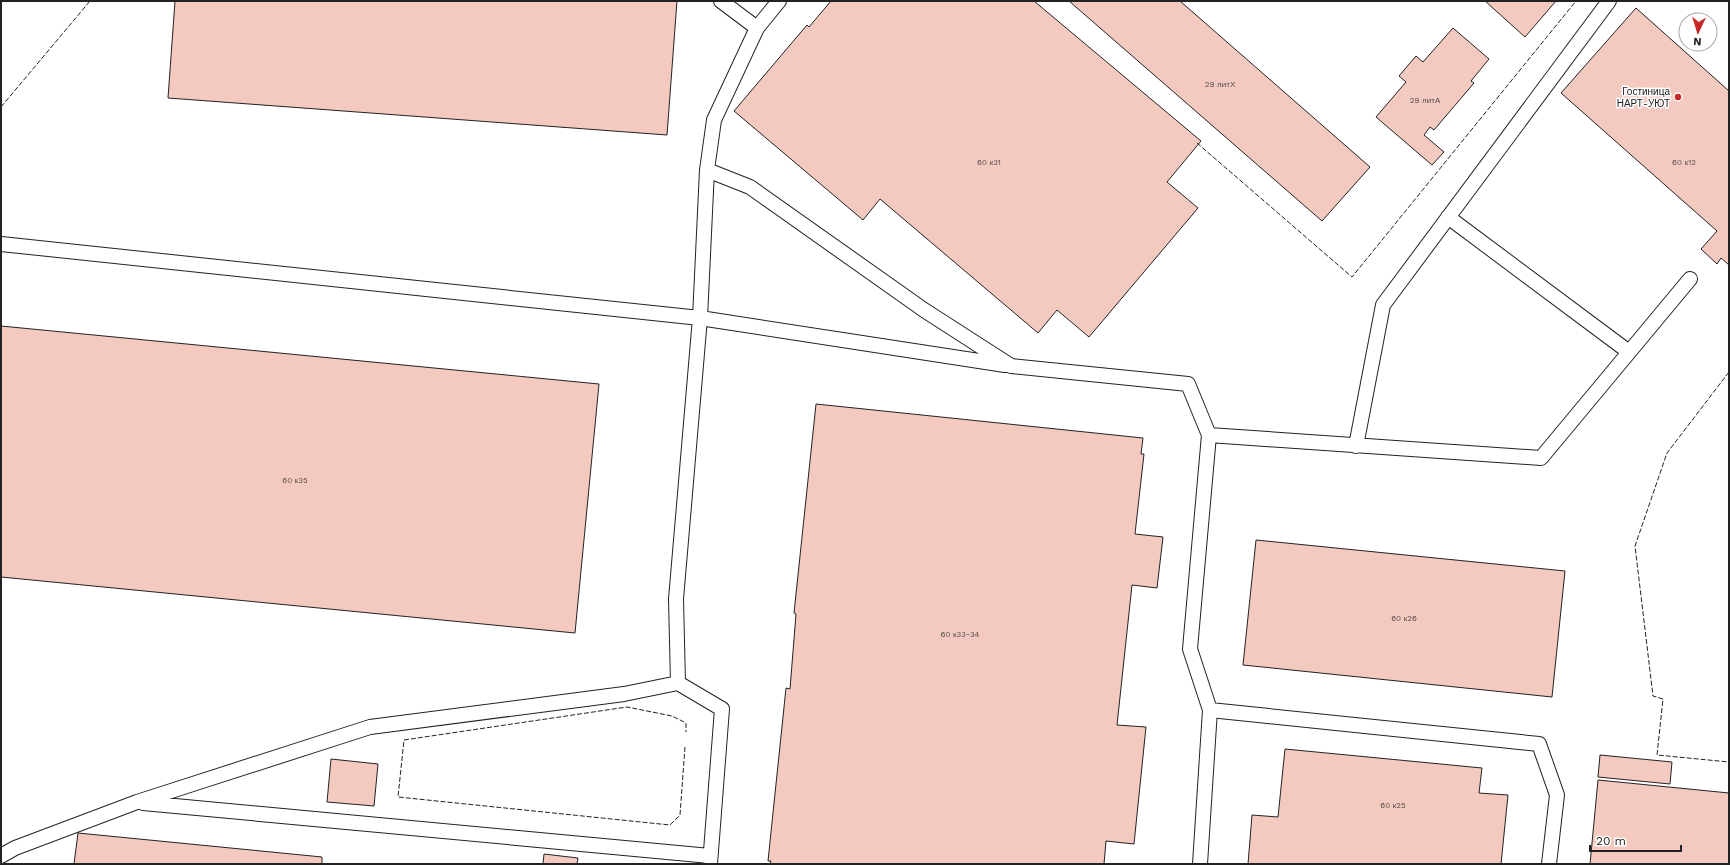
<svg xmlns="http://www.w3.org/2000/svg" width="1730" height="865" viewBox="0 0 1730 865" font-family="'Work Sans',sans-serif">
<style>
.building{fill:#f3c9c0;stroke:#222}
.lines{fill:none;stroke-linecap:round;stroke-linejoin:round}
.service-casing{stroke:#222;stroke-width:16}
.service{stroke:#fff;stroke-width:14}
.fence{stroke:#222;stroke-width:1;stroke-dasharray:5 2;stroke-linecap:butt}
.poi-dot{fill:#c62828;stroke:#fff;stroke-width:1.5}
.labels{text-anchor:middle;stroke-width:3;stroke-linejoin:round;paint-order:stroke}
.number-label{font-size:8px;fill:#564c4a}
.poi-label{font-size:10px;fill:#222;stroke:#fff;text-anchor:end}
</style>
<rect width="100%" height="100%" fill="#fff"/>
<path class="building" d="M175,1H677L667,135L168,98Z
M831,1H1034L1201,141L1167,182L1198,208L1089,337L1057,310L1038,333L880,199L863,220L734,111L807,25L809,27Z
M1069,1H1180L1370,167L1322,221Z
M1485,1H1556L1525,37Z
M1636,8L1729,91V265L1721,258L1717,264L1701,249L1717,231L1561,93Z
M1453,28L1489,59L1471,81L1474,83L1434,130L1430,127L1424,135L1444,152L1432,165L1376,117L1406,82L1399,76L1416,56L1423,62Z
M1,326L599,384L575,633L1,577Z
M816,404L1143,438L1141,454H1144L1135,534L1163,537L1157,588L1132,585L1117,725L1146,727L1134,844L1106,841L1104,864H770L771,861H768L786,688L790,689L796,614L794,613Z
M1256,540L1565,571L1552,697L1243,665Z
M1285,749L1482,768L1479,793L1508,795L1501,864H1248L1252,815L1278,817Z
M1600,755L1672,762L1670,784L1598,777Z
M331,759L378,764L374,806L327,802Z
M1598,780L1729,793V864H1590Z
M78,833L322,857V864H74Z
M544,854L578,858L577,864H543Z"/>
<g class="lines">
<g class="service-casing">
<path id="service" d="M721,1L757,28
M707,170L750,187L924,310L1011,366L1188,384L1209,435L1190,649L1210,710L1200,864
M1448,217L1629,352
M1,244L700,318L1005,365
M1209,435L1541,458L1690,279
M1356,446L1383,305L1609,1
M1210,710L1539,744L1557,795L1549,864
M143,803L710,856
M1,856L15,848L137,802L370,727L624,694L678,683
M710,864L722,709L678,683L676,599L700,318L707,170L714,120L757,28L779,1"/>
</g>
<use href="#service" class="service"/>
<path class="fence" d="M1,107L90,1
M1197,143L1352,277L1576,1
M1729,372L1667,453L1635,546L1653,696L1663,699L1657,755L1729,762
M685,747L680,815L670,825L398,797L404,740L627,707L672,716L686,723V732"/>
</g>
<circle class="poi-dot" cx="1678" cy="97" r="4"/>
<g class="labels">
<g class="number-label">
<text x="1220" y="87">29 литХ</text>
<text x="1425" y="103">29 литА</text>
<text x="989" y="165">60 к31</text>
<text x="1684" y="165">60 к12</text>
<text x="295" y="483">60 к35</text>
<text x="1404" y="621">60 к26</text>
<text x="960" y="637">60 к33-34</text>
<text x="1393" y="808">60 к25</text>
</g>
<g class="poi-label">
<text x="1670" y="95">Гостиница<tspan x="1670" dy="12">НАРТ-УЮТ</tspan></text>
</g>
</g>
<rect width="1730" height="865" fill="none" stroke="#222222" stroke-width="4"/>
<g transform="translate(1698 32) rotate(184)"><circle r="19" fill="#ffffff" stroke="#a7a7a7"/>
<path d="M0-3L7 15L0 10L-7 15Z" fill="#c62828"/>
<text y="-6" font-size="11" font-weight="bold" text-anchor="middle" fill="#222222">N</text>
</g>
<path d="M1590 845v6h91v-6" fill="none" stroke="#222222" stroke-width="2"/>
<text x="1596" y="845" font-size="12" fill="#222222" stroke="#ffffff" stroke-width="3" paint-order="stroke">20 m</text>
</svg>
